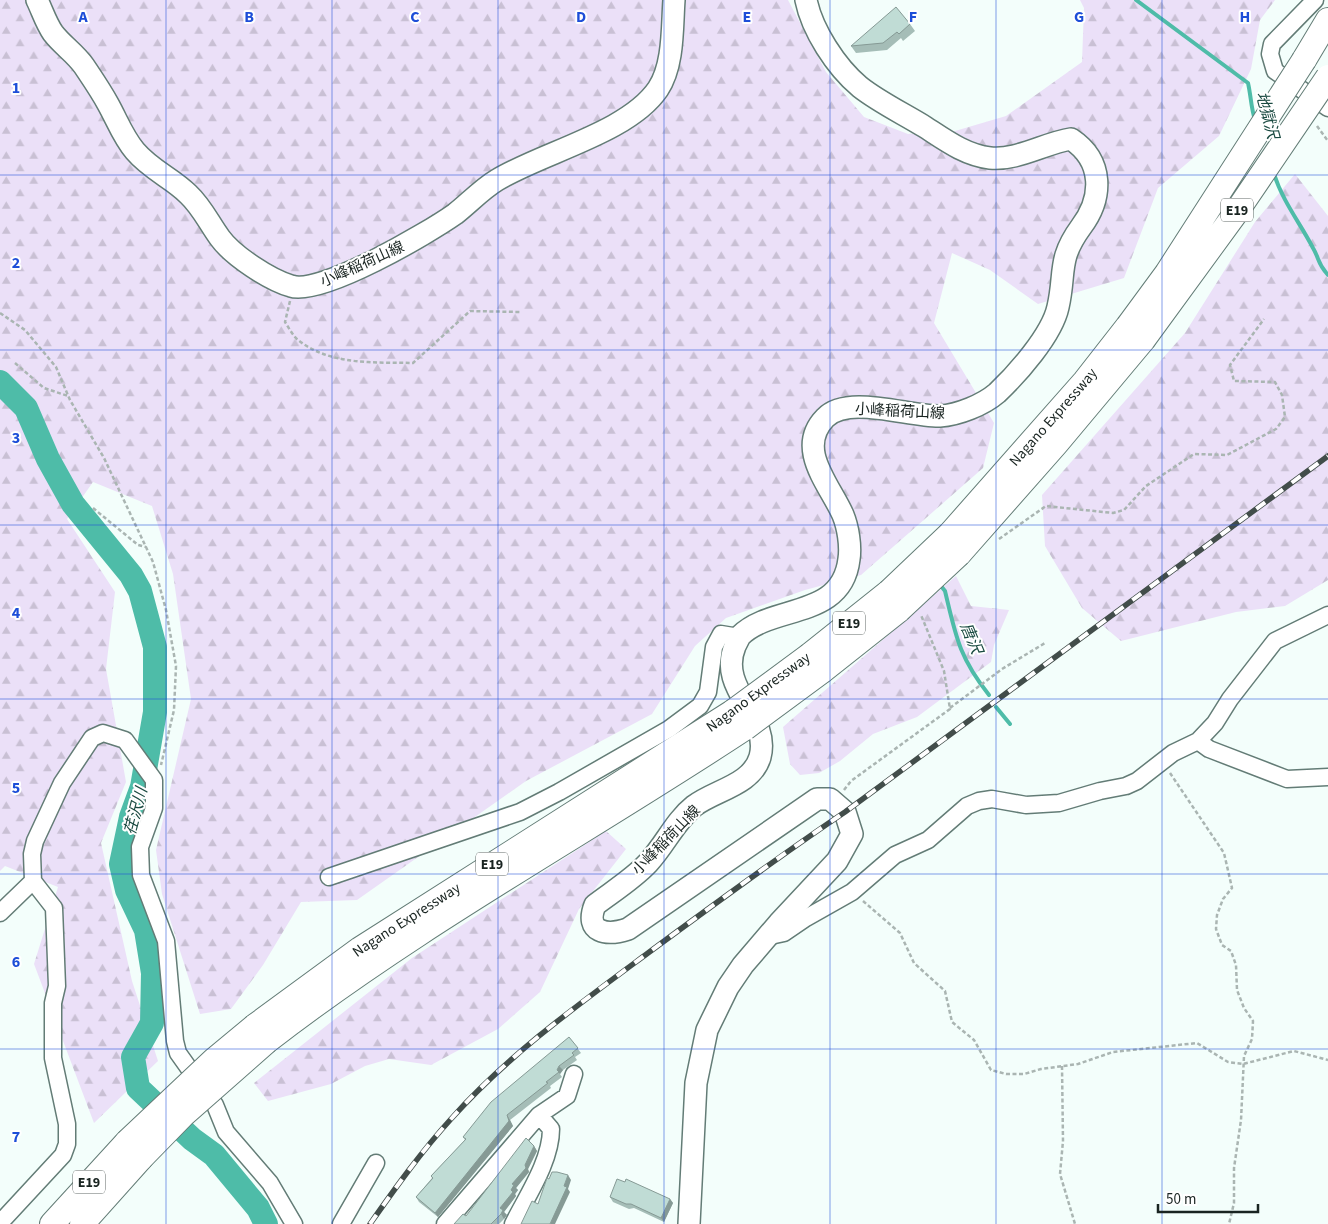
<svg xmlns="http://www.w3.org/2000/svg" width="1328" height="1224" viewBox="0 0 1328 1224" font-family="'Source Sans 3','Noto Sans JP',sans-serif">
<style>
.forest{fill:url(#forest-firs)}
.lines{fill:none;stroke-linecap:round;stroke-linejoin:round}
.stream{stroke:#4ebca8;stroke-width:4}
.river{stroke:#4ebca8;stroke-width:24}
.minor-casing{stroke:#637c76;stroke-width:19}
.major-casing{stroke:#637c76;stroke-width:24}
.highway-casing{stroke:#637c76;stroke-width:26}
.path{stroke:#aab5b2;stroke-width:2.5;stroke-dasharray:4 2.5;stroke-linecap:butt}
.minor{stroke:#fff;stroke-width:16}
.major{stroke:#fff;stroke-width:21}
.highway{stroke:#fff;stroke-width:24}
.rail-casing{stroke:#424d4a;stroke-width:5.5}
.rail{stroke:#fff;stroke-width:4;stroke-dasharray:11;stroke-linecap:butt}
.highway-bridge-casing{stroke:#637c76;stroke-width:26;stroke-linecap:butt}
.highway-bridge{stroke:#fff;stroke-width:24}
.wall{fill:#a5bdb7}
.shaded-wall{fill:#869a95}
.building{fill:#c0dcd5;stroke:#869a95}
.grid{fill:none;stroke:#1d4ed8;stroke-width:1;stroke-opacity:0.55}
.labels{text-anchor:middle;stroke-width:4;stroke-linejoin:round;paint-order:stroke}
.shield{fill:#fff;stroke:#5e6664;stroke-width:1}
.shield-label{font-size:14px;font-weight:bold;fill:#192421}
.street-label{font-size:15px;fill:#192421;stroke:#fff}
.water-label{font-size:16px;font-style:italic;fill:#1b4b42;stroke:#fff}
.grid-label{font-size:16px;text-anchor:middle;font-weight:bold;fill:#1d4ed8;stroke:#fff;stroke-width:4;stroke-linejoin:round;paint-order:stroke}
</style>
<defs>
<pattern id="forest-firs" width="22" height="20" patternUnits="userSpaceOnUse" patternTransform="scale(1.25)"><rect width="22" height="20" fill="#ebe0f8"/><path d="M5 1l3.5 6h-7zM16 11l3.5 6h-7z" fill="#c9c0d4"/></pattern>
</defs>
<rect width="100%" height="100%" fill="#f3fefb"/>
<path class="forest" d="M0,0H788L826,72L864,117L908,134L955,131L1006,116L1082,62L1084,8L1080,0H1275L1260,20L1251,69L1219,136L1158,188L1124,278L1038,304L990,270L952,253L934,323L994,423L983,468L861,575L805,590L726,618L695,646L652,714L526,781L357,900L301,902L263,965L231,1009L200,1014L162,894L156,850L191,699L173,574L152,506L93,482L67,519L115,592L106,669L126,782L101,843L132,981L158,1061L94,1123L34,964L58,887L5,866L0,871Z
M1295,174L1328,216V580L1285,606L1236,612L1121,641L1082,608L1045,546L1042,495L1185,333L1255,222Z
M956,576L971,606L1009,610L994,645L991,662L917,717L873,734L840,761L819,773L800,775L790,764L783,727Z
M606,831L626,849L579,909L540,992L498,1029L431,1065L389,1059L365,1066L331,1084L268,1101L254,1083L412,958Z"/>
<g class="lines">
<path class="stream" d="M1136,0L1248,83C1251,96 1251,108 1255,120
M1274,174C1283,202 1300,223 1313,248C1320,260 1317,263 1328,275
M941,586L945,591C956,637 959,657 989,695
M996,707L1010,724"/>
<path class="river" d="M0,382L26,408L48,459L73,504L131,575L140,591L155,647V712L142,787L131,817L121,864L127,890L146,930L153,973L152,1023L133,1057L138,1088L192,1139L214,1155L258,1208L266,1224"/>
<g class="minor-casing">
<path id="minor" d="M1315,0L1272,44L1270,54L1275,71L1328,108
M1198,741L1209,749L1287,779L1328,777
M329,877L520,812L559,792L669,729L700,706L708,692L714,647L721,634L739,637
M0,913L33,881
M770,936L784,933L806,918L852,892L895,855L928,840L967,806L979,801L992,799L1026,805L1059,803L1100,791L1126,786L1137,781L1173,753L1198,741L1215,723L1230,699L1275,641L1328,615
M0,1223L63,1155L67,1144V1124L53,1058V1003L57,986L54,908L33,881L32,854L35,841L62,783L92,738L103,733L125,740L154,780V808L140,847L141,875L166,941L175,1041L178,1053L215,1105L226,1132L270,1183L294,1224
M341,1224L376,1163
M445,1224L539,1115
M513,1224C527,1196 551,1161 551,1129L539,1115L567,1096L574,1074"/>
</g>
<g class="major-casing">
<path id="major" d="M37,0C42,10 46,23 53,33C62,45 75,53 84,66C92,78 101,91 108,104C117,120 123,137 135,151C151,170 172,178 188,194C202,207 209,223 220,238C233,256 270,280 291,286C321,296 428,233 455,214C469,203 482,189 497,180C543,152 628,133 658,89C674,65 672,27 674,0
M689,1224L696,1083L707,1030L728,987L743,965L779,923L837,861L852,834L845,812L830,799H817L628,929C607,936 584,933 595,905C612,892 633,879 648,863C665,845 675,821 694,806C715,790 752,785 760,757C771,716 717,689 735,646C736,644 739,638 740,636C772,604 842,620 849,559C851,546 848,527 843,515C830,485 795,449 825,418C848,394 909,417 940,416C958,415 983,405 997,393C1017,374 1052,335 1058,307C1066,272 1057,260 1081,227C1103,198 1104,161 1071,139C1045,143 1016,161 990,158C965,155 945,140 925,127C904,114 879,102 860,87C836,67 812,30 806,0"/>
</g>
<g class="highway-casing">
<g id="highway">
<path d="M1304,60L1328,20"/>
<path id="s1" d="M950,534L1085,381L1128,326"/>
<path d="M959,554L1056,444L1143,340"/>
<path d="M810,655L889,592"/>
<path d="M822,671L899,610"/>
<path id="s2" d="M255,1026L360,949L734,711"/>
<path d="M267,1041C418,924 586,833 745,728"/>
<path d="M52,1224L127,1142"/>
<path d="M82,1224L141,1158"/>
</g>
</g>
<path class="path" d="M1317,126L1328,141
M290,301L285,322C289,328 293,336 298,340C331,366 375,362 413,363L470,311L520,312
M0,313L25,330L56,367L70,400L104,458L153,562L166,610L176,666L174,710L161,765
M15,363L44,388L68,396
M93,508L138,545L146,547
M999,539L1046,506L1113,513L1124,510L1146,486L1194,454L1227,455L1276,429L1285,417L1282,395L1275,382L1234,381L1230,365L1264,319
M950,708L1002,669L1045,643
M1170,773L1224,853L1232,888L1223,899L1217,915L1216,929L1222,945L1231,951L1236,965L1237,990L1244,1008L1253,1021L1252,1039L1244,1056L1241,1120L1234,1168V1203L1229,1224
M844,790L851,781L950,709L944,671L921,615
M863,901L900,933L914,963L945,991L952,1022L974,1040L991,1070L1006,1074H1024L1041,1069L1078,1064L1113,1052L1197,1043L1228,1062L1243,1064L1294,1051L1328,1060
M1062,1066L1063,1141L1060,1174L1075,1224"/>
<use href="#minor" class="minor"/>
<use href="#major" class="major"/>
<use href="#highway" class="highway"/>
<g class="rail-casing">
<path id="rail" d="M370,1224C396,1187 421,1152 451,1119C508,1055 579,1004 648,953C713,905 778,857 845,812L1328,456"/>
</g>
<use href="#rail" class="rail"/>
<g class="highway-bridge-casing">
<path id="highway-bridge" d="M1128,326L1167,273L1304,60
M1143,340L1235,214L1328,77
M889,592L950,534
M899,610L959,554
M734,711L810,655
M745,728L822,671
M127,1142L214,1060L255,1026
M141,1158L183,1115L267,1041"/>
</g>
<use href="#highway-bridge" class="highway-bridge"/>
</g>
<path class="wall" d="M910,24L915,31L903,41L901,38L887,50L856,53L851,46Z
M569,1037L581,1053L575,1057L577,1060L563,1070L560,1074L562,1077L550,1086L551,1088L510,1120L513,1126L438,1217L419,1202L416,1197L432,1178L431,1176L465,1140L463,1137Z
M534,1146L537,1151L528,1169L529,1172L516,1188L518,1190L515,1194L516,1196L504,1212L507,1215L504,1219L499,1224H454L466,1216Z
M610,1197L670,1199L673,1203L664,1222L634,1208L629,1209L613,1202Z"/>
<path class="shaded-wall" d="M559,1066L563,1070L560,1074L557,1070Z
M507,1115L510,1120L513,1126L438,1217L435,1213Z
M534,1146L537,1151L528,1169L529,1172L516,1188L518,1190L515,1194L516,1196L504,1212L507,1215L504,1219L501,1214L500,1208L511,1190L512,1184L525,1165Z
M568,1175L571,1180L568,1189L570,1192L555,1224H550Z
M670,1199L673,1203L664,1222L661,1218Z"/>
<path class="building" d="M896,7L910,24L899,34L897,32L883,43L851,46Z
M569,1037L578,1048L572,1053L574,1055L559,1066L557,1070L559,1072L546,1082L548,1083L507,1115L509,1121L435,1213L416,1197L433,1178L431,1176L466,1139L463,1137L491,1102Z
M526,1138L534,1146L525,1165L526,1168L512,1184L514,1185L511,1190L513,1192L500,1208L503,1210L501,1214L491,1224H454L463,1214L466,1216Z
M552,1172H557L568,1175L564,1186L567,1187L550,1224H521L532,1201L538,1204L547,1178L549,1179Z
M617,1179L625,1182L626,1179L670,1199L661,1218L631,1204H626L610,1197Z"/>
<path class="grid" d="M166,0V1224M332,0V1224M498,0V1224M664,0V1224M830,0V1224M996,0V1224M1162,0V1224M0,175H1328M0,350H1328M0,525H1328M0,699H1328M0,874H1328M0,1049H1328"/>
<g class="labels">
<g class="shield">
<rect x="1221" y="198.5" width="32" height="23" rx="4"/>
<rect x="833" y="611.5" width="32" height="23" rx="4"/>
<rect x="476" y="852.5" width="32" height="23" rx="4"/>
<rect x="73" y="1170.5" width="32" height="23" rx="4"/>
</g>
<g class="shield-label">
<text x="1237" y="215">E19</text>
<text x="849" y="628">E19</text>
<text x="492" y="869">E19</text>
<text x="89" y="1187">E19</text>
</g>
<g class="street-label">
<text transform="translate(362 264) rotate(-24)" y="5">小峰稲荷山線</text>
<text transform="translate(900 411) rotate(3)" y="5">小峰稲荷山線</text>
<text dy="5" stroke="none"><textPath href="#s1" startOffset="156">Nagano Expressway</textPath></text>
<text transform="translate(758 692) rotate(-36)" y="5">Nagano Expressway</text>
<text transform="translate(666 840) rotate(-46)" y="5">小峰稲荷山線</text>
<text dy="5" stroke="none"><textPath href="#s2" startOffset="185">Nagano Expressway</textPath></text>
</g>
<g class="water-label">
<text transform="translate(1268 115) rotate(75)" y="6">地獄沢</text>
<text transform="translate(972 638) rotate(67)" y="6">唐沢</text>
<text transform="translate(135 811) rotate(-75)" y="6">荏沢川</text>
</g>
</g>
<g class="grid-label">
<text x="83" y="22">A</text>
<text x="249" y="22">B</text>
<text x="415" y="22">C</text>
<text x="581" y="22">D</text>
<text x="747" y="22">E</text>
<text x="913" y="22">F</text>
<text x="1079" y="22">G</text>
<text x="1245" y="22">H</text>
<text x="16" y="93">1</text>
<text x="16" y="268">2</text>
<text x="16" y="443">3</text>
<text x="16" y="618">4</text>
<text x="16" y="793">5</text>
<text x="16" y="967">6</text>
<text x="16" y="1142">7</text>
</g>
<path d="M1158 1204v8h100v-8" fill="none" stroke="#192421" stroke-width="2.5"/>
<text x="1166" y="1204" font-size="15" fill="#192421" stroke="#ffffff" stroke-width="4" paint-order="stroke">50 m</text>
</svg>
